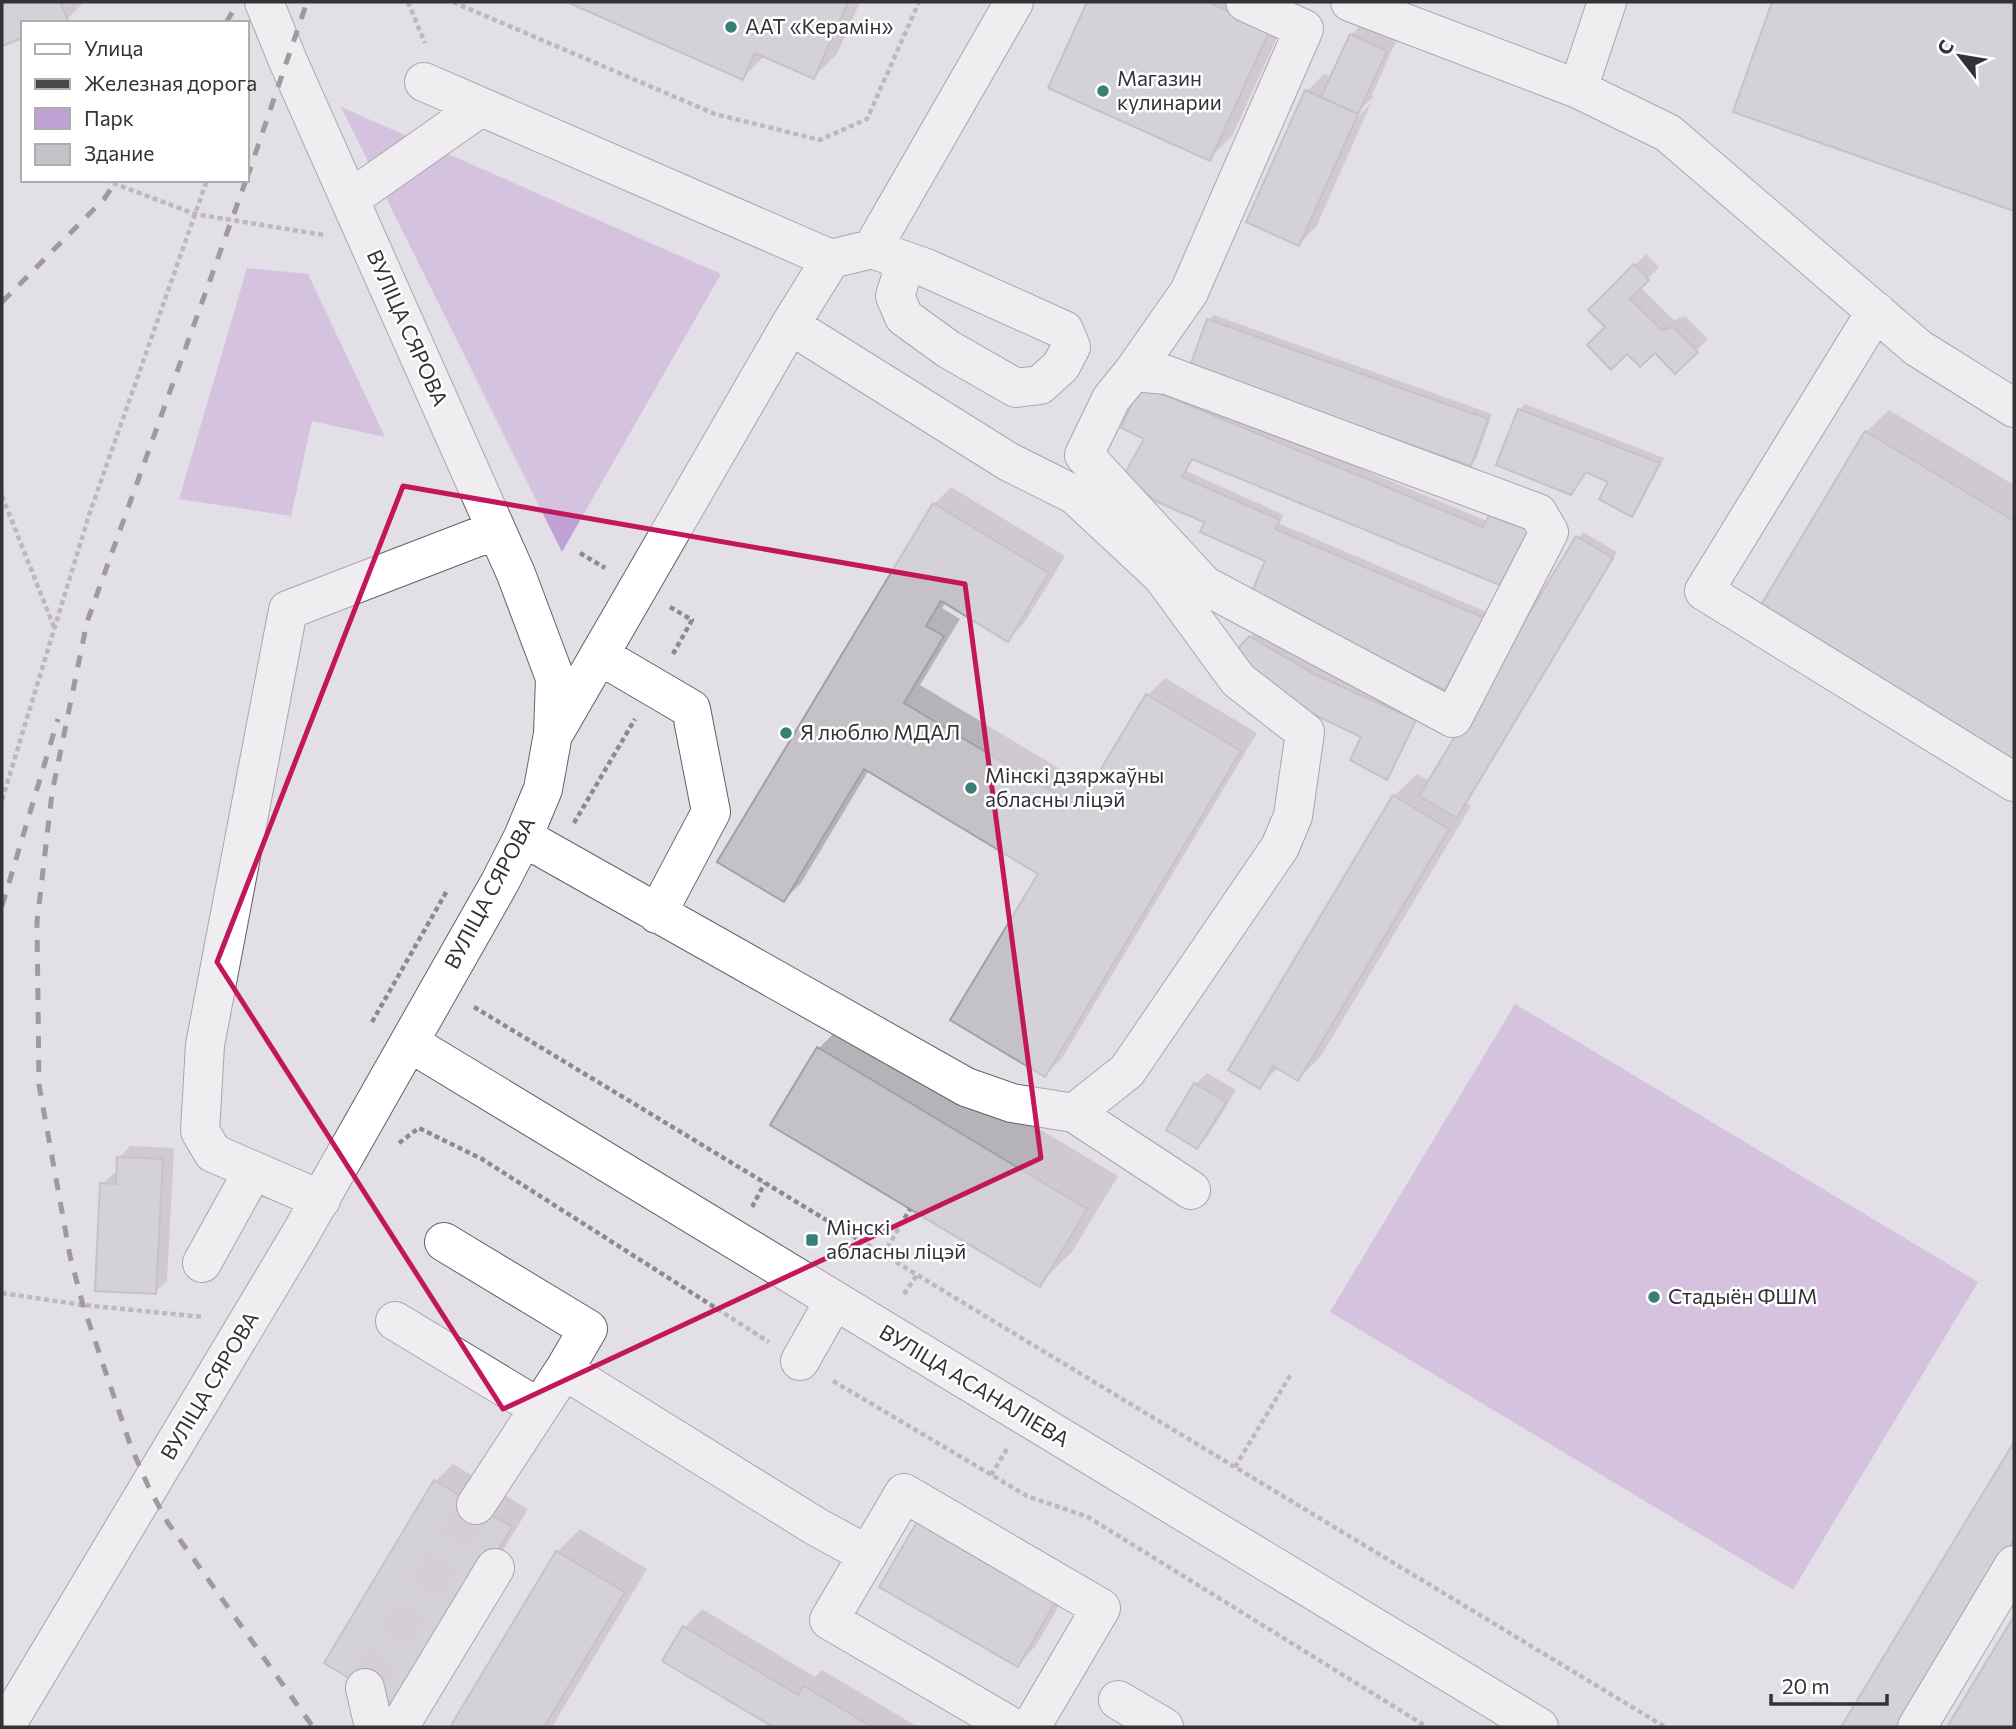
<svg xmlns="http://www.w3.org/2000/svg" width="2016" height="1729" viewBox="0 0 2016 1729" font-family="Commissioner,sans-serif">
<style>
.green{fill:#c0a1d4}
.shadow{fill:#0003}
.building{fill:#c4c1c7;stroke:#a29fa5;stroke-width:2}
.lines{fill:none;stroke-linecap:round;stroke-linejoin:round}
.minor-tunnel{stroke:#c0bcc3;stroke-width:38;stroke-dasharray:38 19;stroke-linecap:butt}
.minor-casing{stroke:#646167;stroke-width:40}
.path{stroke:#8d8a8f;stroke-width:4.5;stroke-dasharray:5 3.5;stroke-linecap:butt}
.minor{stroke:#fff;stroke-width:38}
.rail{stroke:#4b484c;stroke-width:5;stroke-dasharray:12 12;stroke-linecap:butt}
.marked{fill:none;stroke:#c2185b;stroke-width:5;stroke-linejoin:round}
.poi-dot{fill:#387f77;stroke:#fff;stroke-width:2.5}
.labels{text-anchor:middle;stroke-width:5;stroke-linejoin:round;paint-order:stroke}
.poi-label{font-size:21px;fill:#343235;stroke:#fff;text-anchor:start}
.street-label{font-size:21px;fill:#343235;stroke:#fff}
</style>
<rect width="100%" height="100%" fill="#e3dfe6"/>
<path class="green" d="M341,107L721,274L562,552Z
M247,268L308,274L385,437L312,421L291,516L179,499Z
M1515,1004L1978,1282L1793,1590L1330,1312Z"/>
<path class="shadow" d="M2,2H84L67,19L23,23V36L2,44Z
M571,2H860L837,54L814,77L765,55L743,78Z
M1089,2H1280L1291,7L1232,136L1209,159L1050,87Z
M1774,2H2014V209L1736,111Z
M1363,23L1397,39L1372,95L1374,96L1357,113V118L1371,103L1316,227L1299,244L1307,91L1324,74L1332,77L1351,35Z
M1646,254L1659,267L1640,287L1674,320L1685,316L1708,339L1675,371L1655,351L1607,327L1591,310Z
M1214,315L1492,414L1476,459L1471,464L1209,320Z
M1147,380L1487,521L1512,580L1194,458L1186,471L1284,515L1278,523L1489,613L1449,683L1444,688L1268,560L1206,521L1146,438Z
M1525,404L1664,458L1637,510L1631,515L1610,481L1587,470L1570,493L1519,410Z
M1889,410L2014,485V763L1866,432Z
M951,487L1065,556L1025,622L1008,640L946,602L942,608L960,619L920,685L1092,788L1148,695L1165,678L1257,733L1062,1058L1045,1075L1041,873L869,770L801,883L784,900L934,504Z
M1583,532L1617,552L1466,803L1471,806L1321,1056L1298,1079L1279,1067L1259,1087L1394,796L1417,774L1430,781Z
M1255,632L1319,669L1420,714L1392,772L1387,777L1364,736L1250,637Z
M851,1016L1118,1176L1072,1252L1039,1284L819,1048Z
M1207,1073L1236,1090L1208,1136L1197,1147L1196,1084Z
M130,1146L174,1148L167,1281L155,1292L102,1184L114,1173H118L119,1158Z
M2014,1446V1541L1900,1727H1843Z
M453,1464L528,1509L419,1690L436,1481Z
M918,1523L1072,1583L1035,1647L1018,1664Z
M580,1529L647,1569L552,1727H452L557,1552Z
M702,1609L815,1677L822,1670L918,1727H776L664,1660L685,1627Z
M2014,1620V1727H1949Z"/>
<path class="building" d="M2,2H60L68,20L61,23H23V38L2,46Z
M567,2H848L814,79L755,53L743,80Z
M1087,2H1208L1270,30L1210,161L1048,88Z
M1772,2H2014V211L1733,112Z
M1350,34L1387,51L1358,114L1321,97Z
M1305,90L1358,114L1299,246L1246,222Z
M1634,264L1649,280L1630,299L1662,330L1673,327L1698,352L1675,374L1655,353L1640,367L1627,354L1611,370L1587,345L1605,327L1588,310Z
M1207,319L1488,419L1471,466L1190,366Z
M1140,385L1483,527L1492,510L1532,528L1507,588L1192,459L1182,477L1280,520L1275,529L1485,618L1445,690L1250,596L1265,561L1200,532L1204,522L1157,502L1124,475L1144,439L1121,428Z
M1518,409L1660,463L1632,517L1599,499L1608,482L1586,472L1571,495L1496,465Z
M1865,431L2014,521V765L1758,610Z
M933,503L1049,573L1008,642L941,601L926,626L944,636L904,703L1078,807L1146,694L1241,751L1045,1077L950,1020L1038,874L864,769L784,902L717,862Z
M1576,536L1613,558L1457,818L1419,796Z
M1249,636L1314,674L1416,720L1387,780L1350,760L1361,737L1259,688L1232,655Z
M1393,795L1449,829L1298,1081L1273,1066L1260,1089L1228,1070Z
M817,1047L1087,1209L1040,1287L770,1125Z
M1194,1083L1226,1102L1197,1149L1166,1130Z
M117,1157L163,1159L156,1294L95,1291L100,1183L116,1184Z
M2014,1442V1540L1900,1727H1841Z
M434,1480L512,1527L402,1710L324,1663Z
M917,1522L1056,1601L1018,1667L879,1587Z
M556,1551L625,1592L544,1727H450Z
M2014,1616V1727H1947Z
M683,1626L798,1695L804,1686L872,1727H773L662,1661Z"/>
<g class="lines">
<path class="minor-tunnel" d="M365,1688L476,1505"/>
<g class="minor-casing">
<path id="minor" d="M1350,2L1578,89L1668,133L1918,348L2014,408
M424,82L831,259L872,249L926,268L1064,330L1071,347L1061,366L1040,385L1016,388L948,349L904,317L895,296L906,261
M1578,89L1607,2
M350,199L481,107
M872,249L1014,2
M1876,311L1704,591L2014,782
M790,325L1009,462L1075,495L1162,576L1238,680L1305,732L1293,816L1280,847L1127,1071L1074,1113
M1133,372L1167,375L1538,513L1549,532L1453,718L1204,585L1084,455L1111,399Z
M1133,372L1189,292L1304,29L1245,2
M599,655L691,709L711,812L657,914
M556,730L790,325L831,259
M523,837L966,1087L1012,1103L1074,1113L1191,1190
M410,1043L1539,1727
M321,1200L213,1153L200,1131L205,1045L288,610L496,530
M444,1242L588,1329L564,1370
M202,1263L253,1171
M395,1321L539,1408
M800,1361L834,1301
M476,1505L564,1370L815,1526L868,1555
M365,1688L374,1727
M1118,1700L1164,1727
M5,1727L301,1233L500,882L523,837L543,789L553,734L555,678L516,574L288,61L264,2
M399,1727L495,1568
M1012,1727L829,1620L904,1493L1101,1608L1031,1727
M1917,1727L2014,1565"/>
</g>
<path class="path" d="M408,2L425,43
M453,2L715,114L820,140L867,119L919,2
M105,180L195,214L324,235
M2,496L54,627
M580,553L605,568
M670,607L692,620L673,654
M2,800L89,515L207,180
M574,823L635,719
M474,1007L1665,1727
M372,1022L448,889
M399,1143L419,1128L482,1159L769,1342
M755,1206L753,1205L765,1183
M883,1255L910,1209
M2,1293L83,1305L203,1317
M904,1294L917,1275
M833,1381L1027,1496L1088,1517L1427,1727
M1235,1467L1291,1374
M991,1475L1007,1449"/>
<use href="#minor" class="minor"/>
<path class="rail" d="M226,23L238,2
M247,178L307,2
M246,180L87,622L52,793L37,922L39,1085L70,1256L83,1305L130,1444L149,1488L168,1523L313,1727
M2,302L104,199L117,180
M2,906L58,719"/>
</g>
<path d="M0 0H2016V1729H0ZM403,486L965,584L1041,1158L503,1409L217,962Z" fill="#e3dfe6" fill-opacity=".55" fill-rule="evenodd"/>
<path class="marked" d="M403,486L965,584L1041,1158L503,1409L217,962Z"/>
<g class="poi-dot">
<circle cx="731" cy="27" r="7"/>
<circle cx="1103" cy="91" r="7"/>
<circle cx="786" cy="733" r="7"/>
<circle cx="971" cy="788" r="7"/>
<rect x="805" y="1233" width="14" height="14" rx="3.5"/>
<circle cx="1654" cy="1297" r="7"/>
</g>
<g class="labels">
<g class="poi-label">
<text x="745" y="34">ААТ «Керамін»</text>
<text x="1117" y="86">Магазин<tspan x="1117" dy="24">кулинарии</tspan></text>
<text x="800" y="740">Я люблю МДАЛ</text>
<text x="985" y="783">Мінскі дзяржаўны<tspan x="985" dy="24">абласны ліцэй</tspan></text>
<text x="826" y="1235">Мінскі<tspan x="826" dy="24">абласны ліцэй</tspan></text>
<text x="1668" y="1304">Стадыён ФШМ</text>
</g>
<g class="street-label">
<text transform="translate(407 328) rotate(66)" y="7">ВУЛІЦА СЯРОВА</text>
<text transform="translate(490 893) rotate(-62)" y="7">ВУЛІЦА СЯРОВА</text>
<text transform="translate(210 1386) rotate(-59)" y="7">ВУЛІЦА СЯРОВА</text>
<text transform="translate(974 1386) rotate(31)" y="7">ВУЛІЦА АСАНАЛІЕВА</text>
</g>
</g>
<rect width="2016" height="1729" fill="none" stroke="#343235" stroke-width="7"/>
<rect x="21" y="21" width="228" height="161" fill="#ffffff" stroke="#aeadae" stroke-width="2"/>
<rect x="35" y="44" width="35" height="10" fill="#ffffff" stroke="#aeadae" stroke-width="2"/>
<text x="84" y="56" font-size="21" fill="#343235">Улица</text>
<rect x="35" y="79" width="35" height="10" fill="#4b484c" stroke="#aeadae" stroke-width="2"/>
<text x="84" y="91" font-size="21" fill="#343235">Железная дорога</text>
<rect x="35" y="108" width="35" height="21" fill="#c0a1d4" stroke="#aeadae" stroke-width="2"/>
<text x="84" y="126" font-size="21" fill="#343235">Парк</text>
<rect x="35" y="144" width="35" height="21" fill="#c4c1c7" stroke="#aeadae" stroke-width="2"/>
<text x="84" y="161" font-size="21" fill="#343235">Здание</text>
<g transform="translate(1960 56) rotate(301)" stroke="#ffffff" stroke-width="5" paint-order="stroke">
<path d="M0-5L12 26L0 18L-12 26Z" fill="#343235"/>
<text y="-10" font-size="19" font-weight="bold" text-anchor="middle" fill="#343235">С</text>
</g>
<path d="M1771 1694v10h116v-10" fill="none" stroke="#343235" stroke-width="3.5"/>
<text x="1782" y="1694" font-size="21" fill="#343235" stroke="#ffffff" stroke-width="5" paint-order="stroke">20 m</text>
</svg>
